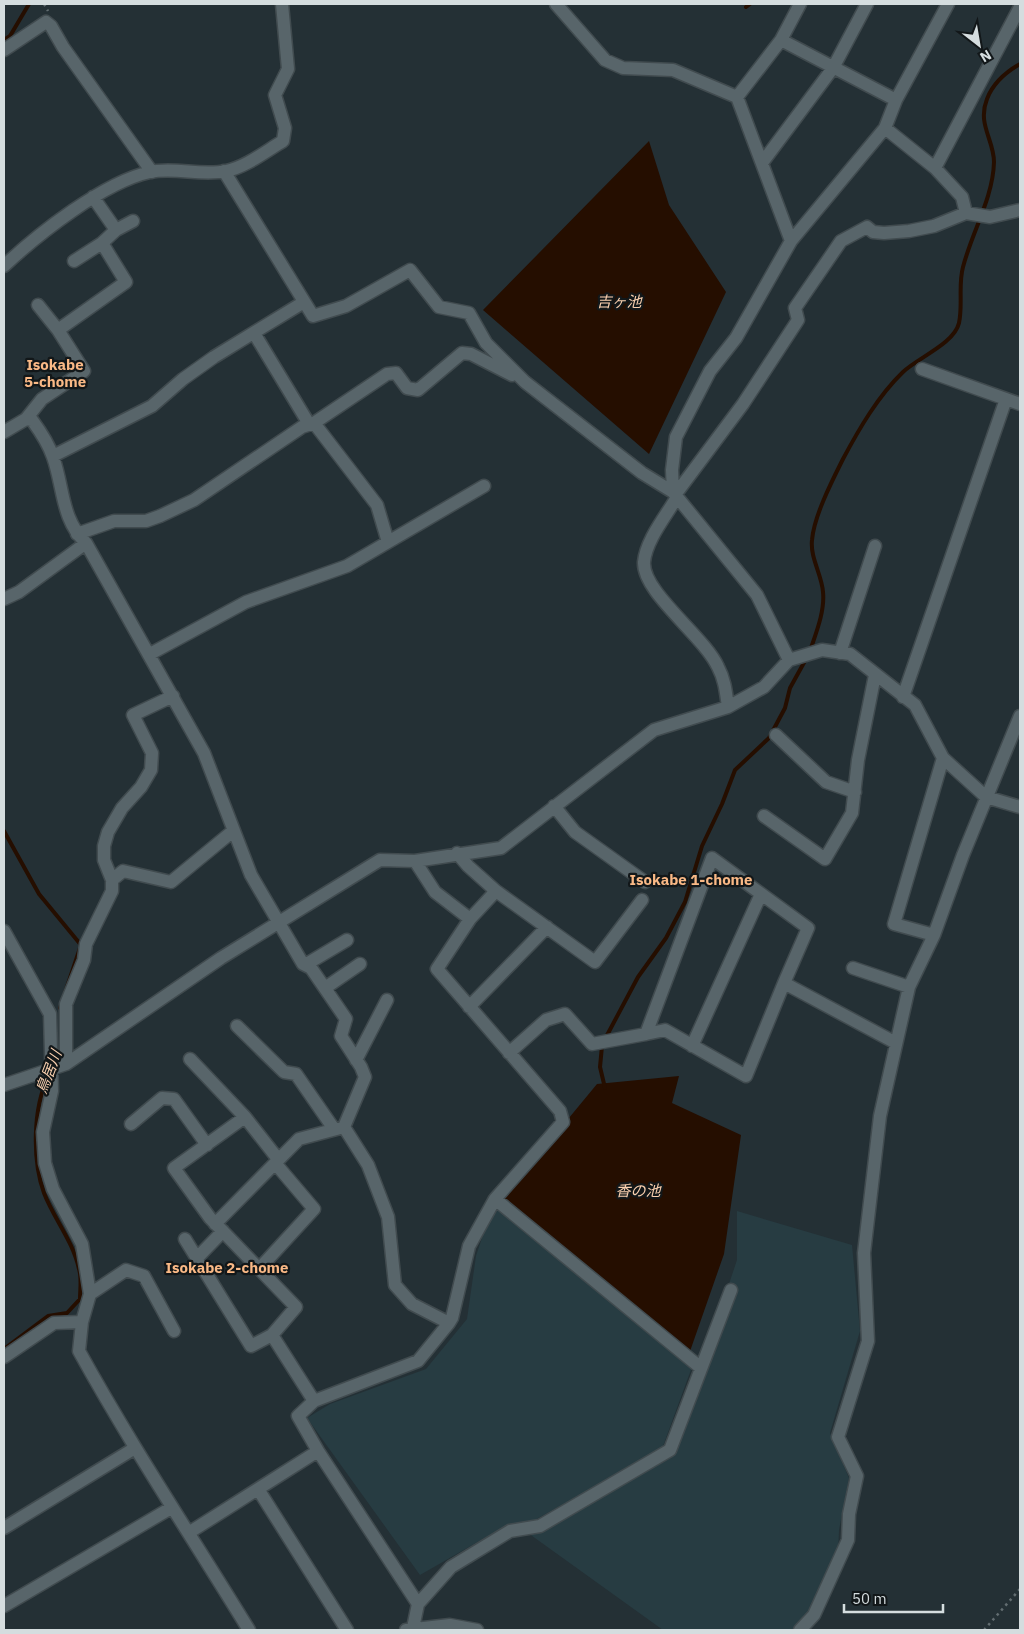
<svg xmlns="http://www.w3.org/2000/svg" width="1024" height="1634" viewBox="0 0 1024 1634" font-family="'IBM Plex Sans','Noto Sans JP',sans-serif">
<style>
.built{fill:#273c42}
.water{fill:#250e00}
.lines{fill:none;stroke-linecap:round;stroke-linejoin:round}
.stream{stroke:#250e00;stroke-width:4}
.minor-casing{stroke:#414b4f;stroke-width:15}
.path{stroke:#626d71;stroke-width:2.5;stroke-dasharray:2.5 4;stroke-linecap:butt}
.minor{stroke:#58656a;stroke-width:12}
.labels{text-anchor:middle;stroke-width:4.5;stroke-linejoin:round;paint-order:stroke}
.water-label{font-size:15px;font-style:italic;fill:#fad0af;stroke:#121719}
.neighbourhood-label{font-size:15px;font-weight:bold;fill:#fab986;stroke:#121719}
</style>
<rect width="100%" height="100%" fill="#243035"/>
<path class="built" d="M498,1208L692,1367L662,1449L533,1521L502,1528L420,1575L307,1418L330,1404L426,1369L467,1319L476,1256L484,1232Z
M737,1211L852,1245L860,1331L830,1433L849,1478L839,1530L838,1554L808,1615L794,1630H663L528,1533L671,1458L737,1260Z"/>
<path class="water" d="M649,141L669,205L726,292L649,454L483,310Z
M679,1076L672,1103L741,1135L724,1254L688,1357L502,1199L597,1084Z"/>
<g class="lines">
<path class="stream" d="M746,7L750,4
M4,40L10,36L29,4
M810,651C816,633 825,611 823,592C822,575 810,558 812,540C814,516 832,481 843,459C859,429 878,396 903,372C917,358 954,344 959,323C963,305 958,285 963,267C972,232 993,198 994,162C994,140 977,124 987,99C993,83 1006,72 1020,64
M4,831L39,894L81,945L60,1008
M605,1039L638,977L666,938L685,902L702,846L722,804L735,770L769,738L785,708L790,688L806,659
M602,1046L600,1067L605,1088
M4,1349L48,1316L67,1313L80,1299C80,1289 82,1278 79,1269C73,1241 54,1219 44,1193C32,1160 33,1108 48,1077"/>
<g class="minor-casing">
<path id="minor" d="M556,4L605,60L623,68L673,70L737,97L791,241
M781,40L896,100
M4,50L46,22L51,26L63,47L152,172
M737,97L781,40L800,4
M885,128L935,168L962,197L966,213
M762,163L833,68L867,4
M935,168L1020,7
M224,171L313,316L346,306L410,270L439,307L469,313L486,343L525,382L642,473L673,492
M116,230L133,221
M74,261L102,243
M4,266C38,234 104,182 150,172C174,167 202,176 226,171C246,167 266,151 283,141L285,128L275,95L288,69L282,4
M38,305L58,330
M254,333L309,424
M922,369L1020,404
M26,419L42,399L84,371L58,330L126,282L102,243L116,230L93,197
M314,423L377,505L388,542
M4,432L26,419L32,420C40,431 49,445 53,457C64,488 61,519 86,543L204,753L251,875L303,964L311,968L346,1019L341,1036L361,1067L365,1077L344,1127L368,1165L388,1217L395,1285L412,1304L449,1323
M53,456L152,406L183,379L214,357L304,302
M675,495L743,404L798,320L795,308L841,241L867,227L873,232L884,233L909,231L934,226L966,213L990,217L1020,210
M677,497C666,516 646,540 644,562C642,592 704,636 718,667C725,680 726,693 728,707
M77,534L114,521H146L160,516L194,500L302,427L314,423L387,374L396,373L407,388L418,390L462,353L471,354L512,375
M4,599L19,592L86,543
M840,653L875,546
M150,654L246,602L347,566L484,486
M789,660L757,595L673,492L672,470L676,437L710,371L736,338L791,241L885,128L896,100L948,4
M903,697L1006,399
M776,735L826,782L855,792
M554,806L575,832L645,882
M764,816L825,859L852,813L858,760L875,675
M415,861L435,892L470,919
M112,880L123,871L171,882L233,831
M496,891L595,962L642,900
M4,931L50,1014L52,1091L43,1132L45,1163L53,1189L82,1244L90,1294L82,1322L79,1351C132,1447 192,1537 249,1630
M934,935L894,924L943,758
M305,965L347,940
M853,968L909,987
M784,983L746,1076L665,1030L646,1034L712,858L808,928L784,983L896,1043
M325,988L360,964
M469,1007L547,927
M237,1026L284,1072L296,1074L334,1129
M692,1046L761,894
M509,1053L546,1020L565,1014L592,1044L646,1034
M190,1059L245,1117L278,1159
M356,1060L387,1000
M66,1064V1004L84,960L86,944L112,891V880L104,860V846L108,832L122,808L141,787L151,770L152,753L133,715L173,696
M4,1085L66,1064L221,958L380,860L415,861L501,848L654,730L728,707L764,687L789,660L822,650L850,654L915,705L943,758L986,797L1020,807
M245,1117L174,1168L210,1218L296,1307L272,1335
M131,1124L162,1098L174,1099L207,1145
M495,1199L701,1368
M215,1224L299,1139L344,1127
M185,1239L251,1346L272,1335L314,1401L418,1361L449,1323L452,1318L469,1246L495,1199L563,1122L560,1111L437,969L470,919L496,891L468,866L457,853
M197,1258L223,1231
M259,1269L314,1209L275,1163
M90,1294L126,1270L144,1276L174,1331
M4,1357L54,1323L82,1322
M314,1401L298,1416L318,1451
M258,1489L347,1630
M4,1528L135,1448
M190,1532L318,1451L418,1604
M4,1606L171,1508
M413,1628L418,1604L451,1567L510,1531L540,1526L670,1450L731,1290
M406,1630L450,1625L477,1630
M800,1630L814,1615L848,1540L849,1514L857,1476L838,1437L868,1341L864,1253L880,1116L909,987L934,935L963,855L1020,716"/>
</g>
<path class="path" d="M44,4L48,11
M984,1630L1020,1589"/>
<use href="#minor" class="minor"/>
</g>
<g class="labels">
<g class="water-label">
<text x="619" y="307">吉ヶ池</text>
<text transform="translate(49 1072) rotate(-69)" y="5">鳥居川</text>
<text x="638" y="1196">香の池</text>
</g>
<g class="neighbourhood-label">
<text x="55" y="370">Isokabe<tspan x="55" dy="17">5-chome</tspan></text>
<text x="691" y="885">Isokabe 1-chome</text>
<text x="227" y="1273">Isokabe 2-chome</text>
</g>
</g>
<rect width="1024" height="1634" fill="none" stroke="#d5dddf" stroke-width="10"/>
<g transform="translate(979 45) rotate(149)" stroke="#121719" stroke-width="4" paint-order="stroke">
<path d="M0-4L9 19L0 12L-9 19Z" fill="#d5dddf"/>
<text y="-8" font-size="14" font-weight="bold" text-anchor="middle" fill="#d5dddf">N</text>
</g>
<path d="M844 1604v8h99v-8" fill="none" stroke="#d5dddf" stroke-width="2.5"/>
<text x="852" y="1604" font-size="15" fill="#d5dddf" stroke="#121719" stroke-width="4" paint-order="stroke">50 m</text>
</svg>
